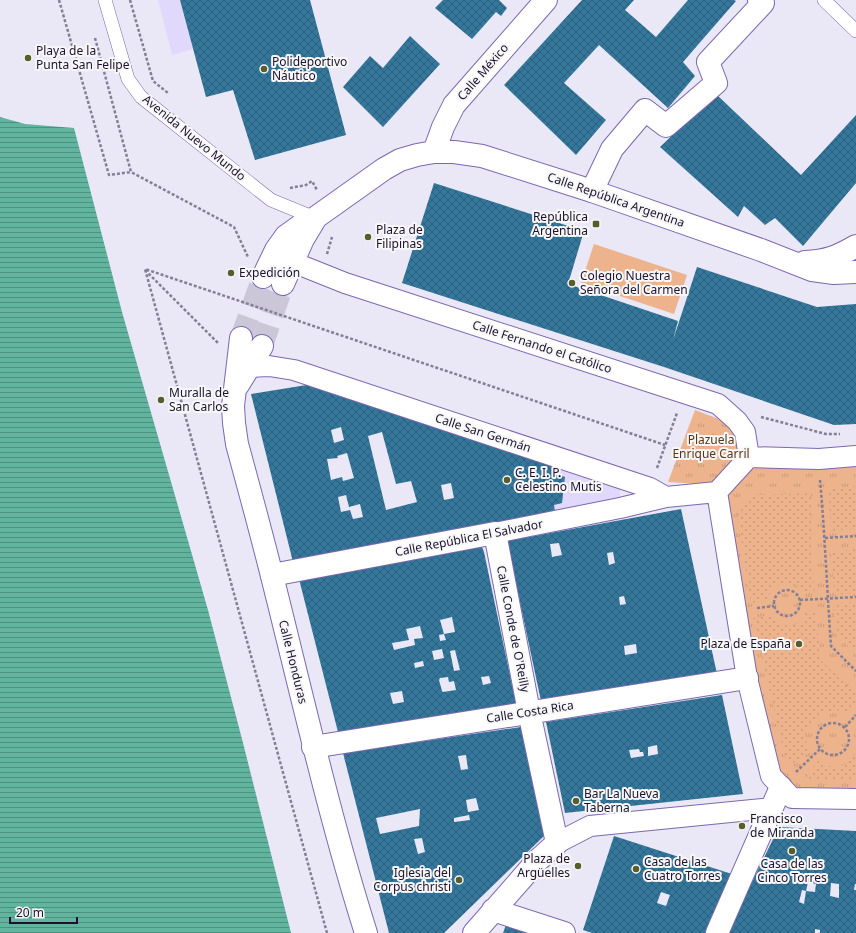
<svg xmlns="http://www.w3.org/2000/svg" width="856" height="933" viewBox="0 0 856 933" font-family="'Noto Sans',sans-serif">
<style>
.built{fill:#e0d9fc}
.grass{fill:#ecb38d}
.park{fill:url(#park-tufts)}
.garden{fill:url(#garden-dots)}
.water{fill:url(#water-rules)}
.building{fill:url(#building-cross-hatch);fill-rule:evenodd}
.lines{fill:none;stroke-linecap:round;stroke-linejoin:round}
.tertiary-tunnel{stroke:#cbc7d9;stroke-width:22;stroke-dasharray:22 11;stroke-linecap:butt}
.service-casing{stroke:#7c68b0;stroke-width:14}
.pedestrian-casing{stroke:#7c68b0;stroke-width:22}
.minor-casing{stroke:#7c68b0;stroke-width:24}
.tertiary-casing{stroke:#7c68b0;stroke-width:24}
.path{stroke:#857f96;stroke-width:2.5;stroke-dasharray:3 2;stroke-linecap:butt}
.service{stroke:#fff;stroke-width:13}
.pedestrian{stroke:#fff;stroke-width:20}
.minor{stroke:#fff;stroke-width:22}
.tertiary{stroke:#fff;stroke-width:22}
.poi-dot{fill:#575d2b;stroke:#f7f7f7;stroke-width:1.5}
.labels{text-anchor:middle;stroke-width:4;stroke-linejoin:round;paint-order:stroke}
.poi-label{font-size:12px;fill:#1b122f;stroke:#f7f7f7;text-anchor:start}
.street-label{font-size:12px;fill:#1b122f;stroke:#f7f7f7}
.park-label{font-size:12px;fill:#5b3416;stroke:#f7f7f7}
</style>
<defs>
<pattern id="park-tufts" width="24" height="20" patternUnits="userSpaceOnUse"><rect width="24" height="20" fill="#ecb38d"/><path d="M3 7l-1-3M5 7V3M7 7l1-3M15 17l-1-3M17 17v-4M19 17l1-3" fill="none" stroke="#ca997a"/></pattern>
<pattern id="garden-dots" width="8" height="8" patternUnits="userSpaceOnUse"><rect width="8" height="8" fill="#ecb38d"/><path d="M2 2h.1M6 6h.1" fill="none" stroke="#ca997a" stroke-width="1.8" stroke-linecap="round"/></pattern>
<pattern id="water-rules" width="6" height="5" patternUnits="userSpaceOnUse"><rect width="6" height="5" fill="#61b49e"/><path d="M0 2.5h6" fill="none" stroke="#4f9181"/></pattern>
<pattern id="building-cross-hatch" width="8" height="8" patternUnits="userSpaceOnUse"><rect width="8" height="8" fill="#34779b"/><path d="M0 0l8 8M0 8l8-8" fill="none" stroke="#2b607f"/></pattern>
</defs>
<rect width="100%" height="100%" fill="#eae7f7"/>
<path class="built" d="M158,0H180L193,49L172,55Z
M447,427L620,488V499L461,530L451,483Z"/>
<path class="grass" d="M594,244L687,275L674,314L581,283Z"/>
<path class="park" d="M695,410L737,426L743,449L715,485L668,482Z
M856,454V800L792,798L771,776L717,492L749,457Z"/>
<path class="garden" d="M856,486V529L831,531L828,488Z
M811,493L814,591L802,592L796,584C781,583 771,584 768,600L751,603L738,518C738,507 744,499 755,495Z
M856,549V593L835,595L831,552Z
M856,602V654L836,634L834,603Z
M815,610L822,662L856,694V704L847,713C825,702 796,727 809,749L794,763L785,757L753,618L769,615C779,629 802,631 805,611Z
M856,753V780H811L807,776L819,760C835,772 844,768 856,753Z"/>
<path class="water" d="M0,117L25,124L74,128L122,312L208,610L242,739L291,933H0Z"/>
<path class="building" d="M180,0H310L346,135L255,160L233,90L206,97Z
M443,0H499L507,8L501,16L496,12L472,39L435,8Z
M582,0H634L625,10L656,37L688,0H734L736,1L683,62L695,76L668,108L599,45L564,83L606,120L576,155L504,85Z
M410,36L440,64L383,127L343,87L370,56L383,68Z
M716,94L801,175L856,115V183L803,246L775,218L765,225L744,206L738,217L660,147Z
M434,183L584,231L568,284L678,321L673,340L697,267L817,307L856,304V424L834,425L664,367L402,283Z
M319,383L559,467L557,474L565,477L562,503L554,505L555,512L293,562L251,394ZM341,427L344,440L334,443L331,430ZM382,432L396,484L411,481L417,502L386,510L368,436ZM347,453L354,478L343,481L342,477L331,480L327,459L338,458L337,456ZM451,483L454,498L444,500L441,485ZM346,495L349,507L360,504L363,517L353,519L350,510L341,512L338,497Z
M681,509L717,674L541,701L507,541ZM559,543L562,555L552,557L550,544ZM613,552L615,563L609,565L607,553ZM624,596L626,604L620,605L619,597ZM636,644L637,653L625,655L624,646Z
M480,546L482,547L484,552L516,704L338,732L299,579ZM452,617L455,632L444,634L446,640L440,641L439,635L444,634L440,620ZM420,626L423,638L414,639L415,645L394,650L392,643L409,640L406,629ZM442,649L444,658L434,660L432,651ZM455,650L460,670L454,671L450,651ZM423,661L424,666L415,668L414,663ZM489,676L491,683L483,685L481,677ZM448,677L449,682L454,681L456,690L443,692L442,691L439,680L440,678ZM402,691L404,702L393,704L390,693Z
M722,695L743,794L565,813L546,722ZM657,745L658,754L648,756V747ZM639,749L640,752H643L644,756L631,758L629,750Z
M521,727L544,836L444,933H389L343,753ZM466,755L468,769L461,770L458,756ZM476,798L479,810L468,812L466,800ZM420,809L419,826L380,834L376,818ZM469,815L470,820L454,822V818ZM422,838L425,852L418,854L414,839Z
M779,827L856,831V884H855L854,890H856V933H820V930L815,929V933H727ZM816,873L824,874L823,880L816,879ZM808,882L816,884L815,892L806,891ZM831,883L839,884V898L830,896ZM802,890L806,891L804,904L799,902Z
M614,836L738,876L710,933H592L583,930ZM661,892L670,895L666,906L657,903Z
M507,922L537,933H503Z"/>
<g class="lines">
<path class="tertiary-tunnel" d="M241,338L263,277
M262,346L283,284"/>
<g class="service-casing">
<path id="service" d="M105,0L128,79L141,97L271,200L315,218
M824,0L856,31"/>
</g>
<g class="pedestrian-casing">
<path id="pedestrian" d="M305,267L345,283L718,404L737,421L745,432L749,457
M248,367L269,366L294,370L650,488L666,497L717,492
M856,456L819,459L749,457L717,492L747,678L771,776L792,798L856,799
M495,533L620,508L666,497
M557,843L590,826L772,808"/>
</g>
<g class="minor-casing">
<path id="minor" d="M434,152L443,127L454,105L546,0
M592,191L612,149L645,110L666,126L716,83L708,62L763,3L759,0
M272,575L495,533L529,712L557,843L537,861L474,933
M313,747L747,678
M493,910L564,933
M717,933L781,787"/>
</g>
<g class="tertiary-casing">
<path id="tertiary" d="M805,262C827,261 837,257 856,246
M263,277L276,250L286,236L300,226L315,218L384,169L400,160L417,155L434,152H454L482,156L592,191L761,250L812,270L834,273L856,272
M283,284L303,239L315,219
M241,338L233,406L234,423L237,444C249,488 261,532 272,576C302,695 329,816 366,933
M238,385L262,346"/>
</g>
<path class="path" d="M59,0L109,175L131,172
M130,0L153,81L168,93
M95,38L131,172L234,227L248,257
M290,188L306,185L312,181L317,190
M327,254L332,237
M145,270L218,343
M761,417L826,434H840
M657,468L677,413
M820,480C825,535 827,591 831,646L856,671
M825,538L856,536
M774 603a13 13 0 1 1 26 0a13 13 0 1 1-26 0Z
M800,600L856,597
M757,608L774,606
M817 739a16 16 0 1 1 32 0a16 16 0 1 1-32 0Z
M845,727L856,715
M796,772L820,749
M327,933L145,269L665,445"/>
<use href="#service" class="service"/>
<use href="#pedestrian" class="pedestrian"/>
<use href="#minor" class="minor"/>
<use href="#tertiary" class="tertiary"/>
</g>
<g class="poi-dot">
<circle cx="28" cy="58" r="4"/>
<circle cx="264" cy="69" r="4"/>
<rect x="592" y="220" width="8" height="8" rx="2"/>
<circle cx="368" cy="237" r="4"/>
<circle cx="231" cy="273" r="4"/>
<circle cx="572" cy="283" r="4"/>
<circle cx="161" cy="400" r="4"/>
<circle cx="507" cy="480" r="4"/>
<circle cx="799" cy="644" r="4"/>
<circle cx="576" cy="801" r="4"/>
<circle cx="742" cy="826" r="4"/>
<circle cx="792" cy="851" r="4"/>
<circle cx="578" cy="866" r="4"/>
<circle cx="636" cy="869" r="4"/>
<circle cx="459" cy="880" r="4"/>
</g>
<g class="labels">
<g class="poi-label">
<text x="36" y="55">Playa de la<tspan x="36" dy="14">Punta San Felipe</tspan></text>
<text x="272" y="66">Polideportivo<tspan x="272" dy="14">Náutico</tspan></text>
<text x="588" y="221" text-anchor="end">República<tspan x="588" dy="14">Argentina</tspan></text>
<text x="376" y="234">Plaza de<tspan x="376" dy="14">Filipinas</tspan></text>
<text x="239" y="277">Expedición</text>
<text x="580" y="280">Colegio Nuestra<tspan x="580" dy="14">Señora del Carmen</tspan></text>
<text x="169" y="397">Muralla de<tspan x="169" dy="14">San Carlos</tspan></text>
<text x="515" y="477">C. E. I. P.<tspan x="515" dy="14">Celestino Mutis</tspan></text>
<text x="791" y="648" text-anchor="end">Plaza de España</text>
<text x="584" y="798">Bar La Nueva<tspan x="584" dy="14">Taberna</tspan></text>
<text x="750" y="823">Francisco<tspan x="750" dy="14">de Miranda</tspan></text>
<text x="570" y="863" text-anchor="end">Plaza de<tspan x="570" dy="14">Argüelles</tspan></text>
<text x="644" y="866">Casa de las<tspan x="644" dy="14">Cuatro Torres</tspan></text>
<text x="792" y="868" text-anchor="middle">Casa de las<tspan x="792" dy="14">Cinco Torres</tspan></text>
<text x="451" y="877" text-anchor="end">Iglesia del<tspan x="451" dy="14">Corpus christi</tspan></text>
</g>
<g class="street-label">
<text transform="translate(483 72) rotate(-49)" y="4">Calle México</text>
<text transform="translate(194 138) rotate(39)" y="4">Avenida Nuevo Mundo</text>
<text transform="translate(616 200) rotate(19)" y="4">Calle República Argentina</text>
<text transform="translate(542 347) rotate(18)" y="4">Calle Fernando el Católico</text>
<text transform="translate(483 433) rotate(18)" y="4">Calle San Germán</text>
<text transform="translate(469 538) rotate(-11)" y="4">Calle República El Salvador</text>
<text transform="translate(513 629) rotate(79)" y="4">Calle Conde de O'Reilly</text>
<text transform="translate(293 662) rotate(76)" y="4">Calle Honduras</text>
<text transform="translate(530 712) rotate(-9)" y="4">Calle Costa Rica</text>
</g>
<g class="park-label">
<text x="711" y="444">Plazuela<tspan x="711" dy="14">Enrique Carril</tspan></text>
</g>
</g>
<path d="M10 917v6h67v-6" fill="none" stroke="#1b122f" stroke-width="2"/>
<text x="16" y="917" font-size="12" fill="#1b122f" stroke="#f7f7f7" stroke-width="3" paint-order="stroke">20 m</text>
</svg>
